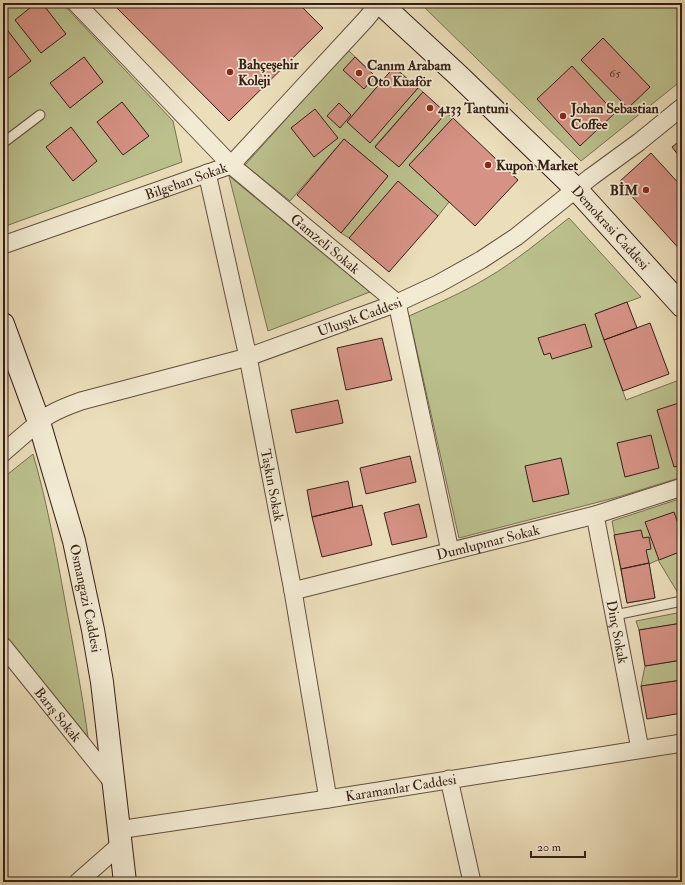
<svg xmlns="http://www.w3.org/2000/svg" width="685" height="885" viewBox="0 0 685 885" font-family="'IM FELL Double Pica',serif">
<style>
.green{fill:#bbc08d;stroke:#786f52}
.building{fill:#d69285;stroke:#351e16}
.lines{fill:none;stroke-linecap:round;stroke-linejoin:round}
.lane-casing{stroke:#624e3f;stroke-width:11}
.street-casing{stroke:#624e3f;stroke-width:19}
.secondary-casing{stroke:#351e16;stroke-width:24}
.lane{stroke:#f2ead2;stroke-width:9}
.street{stroke:#f2ead2;stroke-width:17}
.secondary{stroke:#f2ead2;stroke-width:22}
.poi-dot{fill:#8f2418;stroke:#f2ead2;stroke-width:1.5}
.labels{text-anchor:middle;stroke-width:3.5;stroke-linejoin:round;paint-order:stroke}
.number-label{font-size:12px;fill:#5d3b32}
.poi-label{font-size:14px;font-weight:bold;fill:#351e16;stroke:#f2ead2;text-anchor:start}
.street-label{font-size:14px;fill:#351e16;stroke:#f2ead2}
</style>
<rect width="100%" height="100%" fill="#ebdeba"/>
<filter id="stains"><feTurbulence type="fractalNoise" baseFrequency=".005" numOctaves="4"/><feColorMatrix values="0 0 0 0 .2 0 0 0 0 .09 0 0 0 0 .02 0 0 0 .5 -.17"/></filter>
<radialGradient id="worn" r=".72"><stop offset=".6" stop-color="#630" stop-opacity="0"/><stop offset="1" stop-color="#630" stop-opacity=".3"/></radialGradient>
<path class="green" d="M3,3H62L173,121L182,162L3,227Z
M420,3H682V80L581,161Z
M348,50L381,82L347,122L370,142L418,88L423,92L375,146L399,167L446,113L453,118L409,165L449,202L438,216L349,238L341,233L388,176L344,139L290,201L245,165Z
M229,176L370,292L268,331Z
M569,218L641,297L595,314L626,400L682,379V477L618,497L459,538L409,316C436,304 462,293 487,278C516,261 542,239 569,218Z
M33,454C47,502 56,552 65,601C73,646 82,691 88,737L3,633V478Z
M682,498V592L678,593L658,560L649,564L655,598L627,603L612,521Z
M682,612V623L639,630L636,621Z
M682,660V680L641,686L645,666Z"/>
<path class="building" d="M36,3H42L66,34L41,53L15,20Z
M112,3H298L323,28L229,121Z
M672,3H682V13Z
M5,27L31,61L6,80L3,76V29Z
M603,38L650,87L628,108L581,60Z
M84,57L103,82L70,108L50,83Z
M355,57L375,76L364,89L343,70Z
M572,66L615,113L580,146L537,99Z
M394,67L418,88L370,143L347,122Z
M423,92L446,113L399,167L375,147Z
M122,102L149,136L123,155L97,122Z
M339,103L351,115L340,128L327,116Z
M315,109L338,138L314,157L291,128Z
M453,118L518,180L475,226L409,165Z
M71,127L97,161L73,181L46,147Z
M344,139L388,176L341,233L297,195Z
M682,139V160L672,147Z
M651,153L682,187V252L619,182Z
M398,181L438,216L389,272L349,238Z
M627,302L637,328L604,340L595,314Z
M650,323L669,374L623,391L604,340Z
M585,324L592,347L552,359L550,353L544,355L538,338Z
M382,338L392,380L346,390L337,348Z
M338,400L343,423L296,433L291,410Z
M682,402V465L674,467L657,410Z
M651,435L659,468L625,477L617,443Z
M410,456L416,482L366,494L360,468Z
M561,458L569,494L533,502L525,466Z
M348,481L353,507L312,517L307,490Z
M419,504L427,537L392,545L384,513Z
M362,505L372,545L322,557L312,517Z
M674,512L682,535V551L659,560L645,522Z
M641,530L643,538L649,537L651,549L646,550L649,563L621,569L614,535Z
M649,563L655,598L627,603L621,569Z
M682,623V660L645,666L639,630Z
M682,680V713L647,719L641,686Z"/>
<g class="lines">
<g class="lane-casing">
<path id="lane" d="M3,143L40,115
M615,615L682,601"/>
</g>
<g class="street-casing">
<g id="street">
<path id="s1" d="M76,3L231,165L397,303L450,551"/>
<path id="s2" d="M207,173L248,357L293,591L328,799"/>
<path id="s3" d="M3,245L231,165L366,19L379,3"/>
<path id="s4" d="M3,453C18,440 33,426 49,415C59,409 70,405 81,401L248,357L397,303L438,284L481,260L516,237L591,177L639,142L682,107"/>
<path id="s5" d="M595,515L640,749"/>
<path id="s6" d="M293,591L595,515L682,487"/>
<path id="s7" d="M3,646L114,784"/>
<path d="M449,779L472,882"/>
<path id="s8" d="M118,830L328,799L682,743"/>
<path d="M78,882L120,845"/>
</g>
</g>
<g class="secondary-casing">
<g id="secondary">
<path id="s9" d="M380,3L459,76L576,189L682,306"/>
<path id="s10" d="M3,324L39,422L74,541L93,630L102,682L125,882"/>
</g>
</g>
<use href="#lane" class="lane"/>
<use href="#street" class="street"/>
<use href="#secondary" class="secondary"/>
</g>
<g class="poi-dot">
<circle cx="230" cy="72" r="4"/>
<circle cx="359" cy="73" r="4"/>
<circle cx="430" cy="108" r="4"/>
<circle cx="563" cy="116" r="4"/>
<circle cx="488" cy="165" r="4"/>
<circle cx="646" cy="190" r="4"/>
</g>
<g class="labels">
<g class="number-label">
<text x="615" y="77">65</text>
</g>
<g class="poi-label">
<text x="238" y="69">Bahçeşehir<tspan x="238" dy="16">Koleji</tspan></text>
<text x="367" y="70">Canım Arabam<tspan x="367" dy="16">Oto Kuaför</tspan></text>
<text x="438" y="113">4133 Tantuni</text>
<text x="571" y="113">Johan Sebastian<tspan x="571" dy="16">Coffee</tspan></text>
<text x="496" y="170">Kupon Market</text>
<text x="638" y="195" text-anchor="end">BİM</text>
</g>
<g class="street-label">
<text dy="5" stroke="none"><textPath href="#s3" startOffset="194">Bilgehan Sokak</textPath></text>
<text dy="5" stroke="none"><textPath href="#s9" startOffset="322">Demokrasi Caddesi</textPath></text>
<text dy="5" stroke="none"><textPath href="#s1" startOffset="347">Gamzeli Sokak</textPath></text>
<text dy="5" stroke="none"><textPath href="#s4" startOffset="386">Uluışık Caddesi</textPath></text>
<text dy="5" stroke="none"><textPath href="#s2" startOffset="319">Taşkın Sokak</textPath></text>
<text dy="5" stroke="none"><textPath href="#s6" startOffset="201">Dumlupınar Sokak</textPath></text>
<text dy="5" stroke="none"><textPath href="#s10" startOffset="287">Osmangazi Caddesi</textPath></text>
<text dy="5" stroke="none"><textPath href="#s5" startOffset="119">Dinç Sokak</textPath></text>
<text dy="5" stroke="none"><textPath href="#s7" startOffset="88">Barış Sokak</textPath></text>
<text dy="5" stroke="none"><textPath href="#s8" startOffset="286">Karamanlar Caddesi</textPath></text>
</g>
</g>
<rect width="685" height="885" fill="none" stroke="#ebdeba" stroke-width="16"/>
<rect x="4" y="4" width="677" height="877" fill="none" stroke="#351e16" stroke-width="2"/>
<rect x="8" y="8" width="669" height="869" fill="none" stroke="#351e16"/>
<path d="M531 851v6h54v-6" fill="none" stroke="#351e16" stroke-width="2"/>
<text x="537" y="851" font-size="12" fill="#351e16" stroke="#f2ead2" stroke-width="3" paint-order="stroke">20 m</text>
<rect width="100%" height="100%" filter="url(#stains)"/>
<rect width="100%" height="100%" fill="url(#worn)"/>
</svg>
